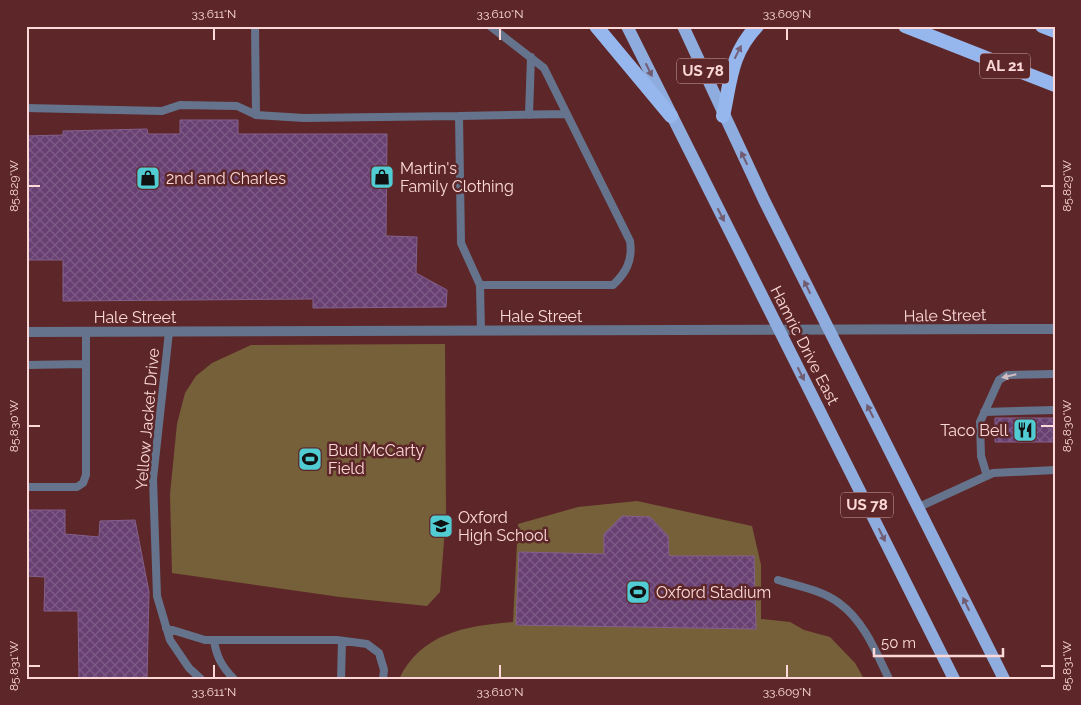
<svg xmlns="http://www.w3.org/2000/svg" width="1081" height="705" viewBox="0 0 1081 705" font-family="Raleway,sans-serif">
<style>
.park{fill:#76603a}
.building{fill:url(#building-cross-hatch);stroke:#84608d}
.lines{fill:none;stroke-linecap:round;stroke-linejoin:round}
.service{stroke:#65748c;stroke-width:8}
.minor{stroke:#65748c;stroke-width:10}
.primary{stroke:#8eacdd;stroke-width:12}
.trunk{stroke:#96b7ed;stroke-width:14}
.oneway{fill:#746177}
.oneway2{fill:#715c71}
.oneway3{fill:#cfbbc1}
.ticks{fill:none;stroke:#fcd9d8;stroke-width:2}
.labels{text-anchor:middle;stroke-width:5;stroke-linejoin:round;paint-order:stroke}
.shield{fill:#5d2729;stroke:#cca4a4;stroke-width:1}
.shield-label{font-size:15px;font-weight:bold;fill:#fcd9d8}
.poi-label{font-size:16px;fill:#fcd9d8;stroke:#5d2729;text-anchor:start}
.street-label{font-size:16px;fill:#fcd9d8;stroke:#5d2729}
.neatline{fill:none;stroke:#fcd9d8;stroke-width:2}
.ticks-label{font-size:12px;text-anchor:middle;fill:#fcd9d8}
</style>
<defs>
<pattern id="building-cross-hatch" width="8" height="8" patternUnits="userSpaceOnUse" patternTransform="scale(1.25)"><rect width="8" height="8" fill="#684072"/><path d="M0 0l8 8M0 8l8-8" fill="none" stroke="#7e5b85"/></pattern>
</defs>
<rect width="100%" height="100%" fill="#5d2729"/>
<path class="park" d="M445,344L446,516L440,592L427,606L340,597L172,573L170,494L177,424L185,393L196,376L212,363L251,345Z
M637,501L752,526L761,565V619L790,622L804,630L830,637L855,663L864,679H399C422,632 467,626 513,622L518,524L578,507Z"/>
<path class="building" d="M180,120H238V134H387L386,236L417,237L416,273L447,290L446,307L313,308V299L63,301V260H26V136L63,135V131L147,129L148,134H180Z
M995,418H1055V442H995Z
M26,510H65V534L99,537L100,521L135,520L149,592L147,679H79L78,611H44L45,577L26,576Z
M622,516L650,517L668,536L669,556H754L756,629L516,625L519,552L604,554V534Z"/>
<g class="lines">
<path class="service" d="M255,26L256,115
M26,108L162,111L180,105L237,106L256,115L304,118L459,116L461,243L480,285H613C626,273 633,260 630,241L544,68L490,26
M529,115L531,57
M459,116L566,114
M480,285L481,331
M169,332L153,479L157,596L170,640L189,668L201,679
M26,365L86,364
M984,412L1055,410
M987,476L981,456L980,422L999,380L1007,375L1055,374
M26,487H77L83,483L86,475V332
M919,507L993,473L1055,470
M778,580C798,586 822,590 839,603C864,621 876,652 889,679
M166,628L205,640H337L367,644L379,653L384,670L383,679
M214,640C216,656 222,667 234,679
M341,679L342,641"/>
<path class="minor" d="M26,332L1055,329"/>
<path class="primary" d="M627,26L954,679
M683,26L764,200L1004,679"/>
<path class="trunk" d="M596,26L671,116
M905,26L1055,85
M1042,26L1055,31
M723,116C731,80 730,55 757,26"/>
</g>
<defs><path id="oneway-solid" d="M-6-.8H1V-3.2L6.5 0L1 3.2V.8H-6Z" transform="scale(1.25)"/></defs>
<use class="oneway" href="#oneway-solid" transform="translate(738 52) rotate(-63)"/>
<g class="oneway2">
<use href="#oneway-solid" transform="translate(649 70) rotate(64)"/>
<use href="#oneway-solid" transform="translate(744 158) rotate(-116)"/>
<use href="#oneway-solid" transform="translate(721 215) rotate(63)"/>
<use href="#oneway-solid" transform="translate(807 287) rotate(-116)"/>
<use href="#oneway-solid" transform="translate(801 374) rotate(63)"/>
<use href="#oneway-solid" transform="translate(870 411) rotate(-117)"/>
<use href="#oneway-solid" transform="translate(882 535) rotate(63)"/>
<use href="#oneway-solid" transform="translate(966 604) rotate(-116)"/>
</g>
<use class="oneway3" href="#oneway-solid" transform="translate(1009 376) rotate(167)"/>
<path class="ticks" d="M214,28V40M500,28V40M787,28V40M28,186H40M1041,186H1054M28,426H40M1041,426H1054M214,665V678M500,665V678M787,665V678M28,666H40M1041,666H1054"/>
<defs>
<g id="shop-square" transform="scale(1.25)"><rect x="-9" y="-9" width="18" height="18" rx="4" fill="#51ccd2" stroke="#5d2729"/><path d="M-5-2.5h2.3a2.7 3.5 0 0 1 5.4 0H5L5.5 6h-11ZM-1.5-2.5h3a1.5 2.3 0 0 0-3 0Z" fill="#111"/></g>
<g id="restaurant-square" transform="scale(1.25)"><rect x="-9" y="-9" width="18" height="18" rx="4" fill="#51ccd2" stroke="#5d2729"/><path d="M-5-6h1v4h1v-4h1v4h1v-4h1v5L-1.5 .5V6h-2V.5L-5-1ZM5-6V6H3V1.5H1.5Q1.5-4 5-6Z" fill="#111"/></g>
<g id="stadium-square" transform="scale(1.25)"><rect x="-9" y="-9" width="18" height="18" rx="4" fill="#51ccd2" stroke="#5d2729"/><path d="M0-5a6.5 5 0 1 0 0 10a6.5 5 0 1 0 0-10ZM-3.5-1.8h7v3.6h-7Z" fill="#111"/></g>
<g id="school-square" transform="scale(1.25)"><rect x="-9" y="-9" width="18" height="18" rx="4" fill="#51ccd2" stroke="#5d2729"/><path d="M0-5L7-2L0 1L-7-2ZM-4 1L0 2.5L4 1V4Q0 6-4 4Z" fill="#111"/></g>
</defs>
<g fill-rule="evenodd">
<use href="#shop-square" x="382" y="177"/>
<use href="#shop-square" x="148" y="178"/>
<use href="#restaurant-square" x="1025" y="430"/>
<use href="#stadium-square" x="310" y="459"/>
<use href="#school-square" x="441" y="526"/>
<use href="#stadium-square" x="638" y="592"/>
</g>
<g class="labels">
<g class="shield">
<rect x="980" y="53.5" width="50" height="25" rx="4"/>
<rect x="677" y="58.5" width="52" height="25" rx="4"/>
<rect x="841" y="492.5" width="52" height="25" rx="4"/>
</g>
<g class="shield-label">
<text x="1005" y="71">AL 21</text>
<text x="703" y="76">US 78</text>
<text x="867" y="510">US 78</text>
</g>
<g class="poi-label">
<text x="400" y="174">Martin's<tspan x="400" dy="18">Family Clothing</tspan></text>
<text x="166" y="184">2nd and Charles</text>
<text x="1008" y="436" text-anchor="end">Taco Bell</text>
<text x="328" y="456">Bud McCarty<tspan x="328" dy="18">Field</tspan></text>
<text x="458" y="523">Oxford<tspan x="458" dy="18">High School</tspan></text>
<text x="656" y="598">Oxford Stadium</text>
</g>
<g class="street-label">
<text transform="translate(945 315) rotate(-1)" y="6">Hale Street</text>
<text x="541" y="322">Hale Street</text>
<text x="135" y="323">Hale Street</text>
<text transform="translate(805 345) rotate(63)" y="6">Hamric Drive East</text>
<text transform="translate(147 419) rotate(-85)" y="6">Yellow Jacket Drive</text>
</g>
</g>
<rect width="1081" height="705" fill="none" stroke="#5d2729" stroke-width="55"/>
<path d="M874 648v8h129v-8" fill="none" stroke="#fcd9d8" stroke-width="2.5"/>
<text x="881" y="648" font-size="15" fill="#fcd9d8" stroke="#5d2729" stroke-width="4" paint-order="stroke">50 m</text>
<rect x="28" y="28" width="1026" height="650" class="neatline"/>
<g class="ticks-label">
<text x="214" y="18">33.611°N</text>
<text x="500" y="18">33.610°N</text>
<text x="787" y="18">33.609°N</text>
<text transform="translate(1067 186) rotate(-90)" y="4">85.829°W</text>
<text transform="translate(14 186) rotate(-90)" y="4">85.829°W</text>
<text transform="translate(1067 426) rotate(-90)" y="4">85.830°W</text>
<text transform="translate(14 426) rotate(-90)" y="4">85.830°W</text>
<text transform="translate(1067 666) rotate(-90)" y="4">85.831°W</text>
<text transform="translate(14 666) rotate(-90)" y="4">85.831°W</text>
<text x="214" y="696">33.611°N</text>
<text x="500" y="696">33.610°N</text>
<text x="787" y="696">33.609°N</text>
</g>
</svg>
